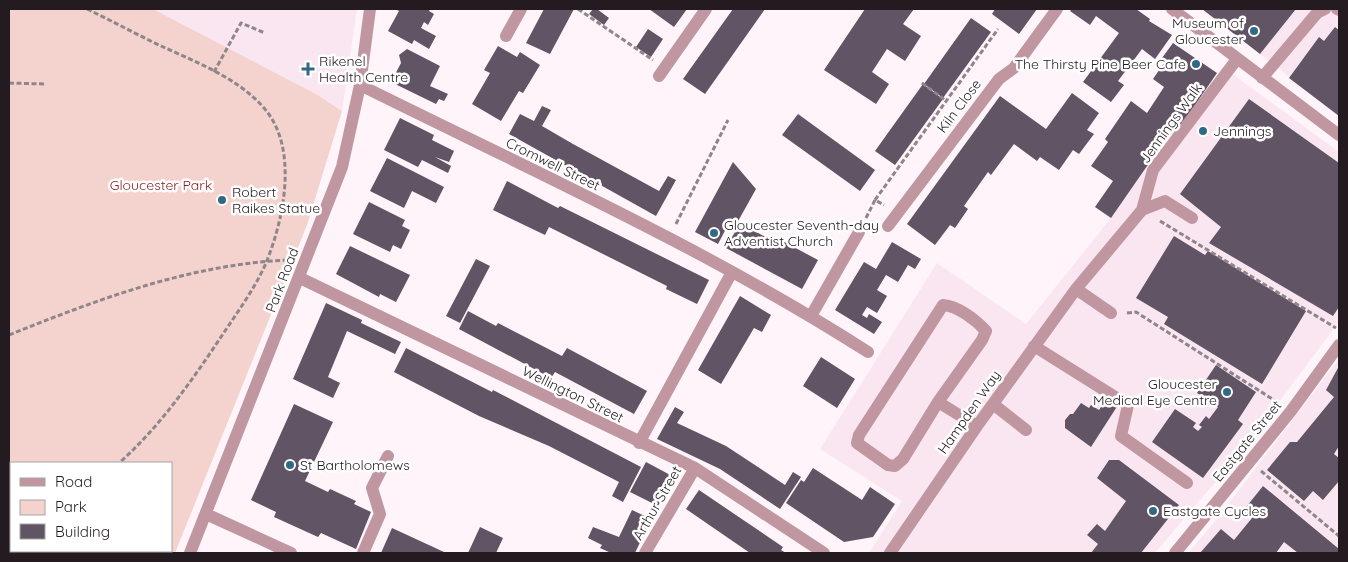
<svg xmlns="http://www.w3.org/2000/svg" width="1348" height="562" viewBox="0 0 1348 562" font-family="Quicksand,sans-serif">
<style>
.built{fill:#f9e6f1}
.green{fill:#f4d2cd;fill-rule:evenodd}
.building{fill:#615464}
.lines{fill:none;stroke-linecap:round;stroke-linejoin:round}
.path{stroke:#8f868b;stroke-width:3;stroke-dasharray:5 2.5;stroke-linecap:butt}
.minor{stroke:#c097a0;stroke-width:12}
.poi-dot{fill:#306983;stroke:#fff;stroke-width:2}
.labels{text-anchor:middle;stroke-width:5;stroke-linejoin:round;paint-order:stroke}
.poi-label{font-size:14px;fill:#231b20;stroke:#fff;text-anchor:start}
.street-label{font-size:14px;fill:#231b20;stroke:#fff}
.park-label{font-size:14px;fill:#881c1c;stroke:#fff}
</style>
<rect width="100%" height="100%" fill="#fef4fa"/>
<path class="built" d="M153,9H357L342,111L316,94Z
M1296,9H1339V116L1260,54Z
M1223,67L1339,152V322L1246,446L1155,553H869L902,501L820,449L937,263L1026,324L1111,218L1172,130L1175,132Z
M1339,359V553H1188L1213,524Z"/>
<path class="green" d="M9,9H153L316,94L342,111L307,225L175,553H9ZM171,463V551H11V463Z"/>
<path class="building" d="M395,9H430L429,11L434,14L428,25L424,22L421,28L436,36L429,49L414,40L412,44L388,31L399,11Z
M544,9H574L550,54L526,43Z
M593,9H597L609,18L604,25L589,14Z
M649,9H687L674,27Z
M733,9H765L705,94L683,79Z
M865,9H914L903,24L921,36L905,61L887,49L872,72L889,84L876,104L824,70Z
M995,9H1037L1019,34L992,14Z
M1072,9H1136L1150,19L1149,21L1172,35L1155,59L1142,49L1118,81L1124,85L1111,102L1083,82L1119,33L1096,16L1090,25L1070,11Z
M1202,9H1296L1260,54Z
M971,18L991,32L943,98L924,84Z
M1335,27L1339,30V116L1289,78L1319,37L1324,41Z
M648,29L663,39L651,57L636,47Z
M1173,43L1217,73L1176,133L1172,130L1111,218L1095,207L1113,181L1091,166L1108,142L1105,139L1131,101L1147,113L1164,87L1153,79L1166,60L1162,58Z
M498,46L517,57L520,52L540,65L523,93L519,91L501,121L472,104L490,73L484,70Z
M407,49L440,66L430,86L448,94L444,101L439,99L436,104L391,82L401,63L399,55Z
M923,84L943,99L895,165L875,151Z
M1072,93L1099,113L1087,130L1094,134L1079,154L1073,150L1059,170L1040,157L1037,161L1014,144L991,175L988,172L964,206L968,209L955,228L950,225L935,245L907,224L1000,96L1046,129Z
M1249,99L1339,163V307L1333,316L1209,243L1221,227L1180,194Z
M542,106L551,110L542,126L573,144L659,191L668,176L676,180L656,216L509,134L520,114L534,121Z
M798,114L875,170L860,191L782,135Z
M400,118L434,135L432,140L454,151L449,162L435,157L451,166L448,173L422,160L418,167L384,150Z
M387,158L444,187L436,203L412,191L404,208L370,191Z
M733,162L756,189L737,223H729L718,244L695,232Z
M507,181L558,208L560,206L709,280L697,304L666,289L667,286L549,227L545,235L493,210Z
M369,202L405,220L402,226L410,230L401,249L393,245L390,252L353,234Z
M740,223L771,240L773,236L818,260L802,289L726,248Z
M1174,236L1205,255L1208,251L1306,311L1262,384L1164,324L1168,317L1136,298Z
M892,242L921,259L915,269L908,265L898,282L886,275L877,290L887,296L877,313L867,307L862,315L867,318L869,314L882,322L874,334L835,310L864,262L876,269Z
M350,246L410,275L396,302L380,294L379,297L336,274Z
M476,259L490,266L460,323L446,316Z
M740,296L771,315L762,332L754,328L721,384L698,370Z
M326,303L362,320L361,323L401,342L395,354L347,331L328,377L340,383L333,398L293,379Z
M468,311L496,326L498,323L562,356L567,348L647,391L634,414L555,372L551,378L459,329Z
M406,348L492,392L493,390L641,467L623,502L612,496L619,482L549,446L479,416L394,372Z
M821,357L855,379L837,408L803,386Z
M1216,365L1256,392L1238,420L1243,424L1203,478L1152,442L1175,409L1196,423L1193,427L1198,431L1202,427L1199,425L1206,416L1209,419L1218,407L1197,393Z
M1339,366V446L1334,454L1339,458V481L1323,500L1313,491L1304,501L1267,470L1290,442H1297L1334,397L1326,390Z
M1107,398L1118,405L1091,447L1065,428V420L1070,414H1073L1081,403L1089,408L1091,405L1099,410Z
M294,404L333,422L305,481L328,492L330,489L356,501L354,504L371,512L356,549L321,533L318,537L274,517L276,512L251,500Z
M675,407L684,412L677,423L726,446L785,485L793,472L801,477L780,509L720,469L657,439Z
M1109,460H1119L1179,505L1141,553H1091L1098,544L1087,535L1097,524L1105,531L1126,501L1097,478Z
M646,462L674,477L658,506L630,492Z
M813,468L862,500L870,487L895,504L873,537L844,542L786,503L801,480L804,482Z
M1263,486L1339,549V553H1298L1284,542L1276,553H1200L1221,529L1234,540L1252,518L1243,511Z
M699,490L783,547L781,550L786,553H750L686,509Z
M632,510L651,519L635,553H611L600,548L602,545L588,538L593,527L619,537Z
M480,527L503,538L496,553H468Z
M392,528L444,552L443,553H381Z"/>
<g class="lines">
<path class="path" d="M87,9C112,21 136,34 161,46C196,62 238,78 264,108C299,148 284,219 266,263C256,286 241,307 227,328C195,376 162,425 119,463
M578,9L653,60
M214,72L241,23L265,33
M9,83L44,84
M922,83L945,100
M875,200L998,29
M866,218L875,200L884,205
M1160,221L1336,328
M676,224L728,120
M1127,313L1136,312L1277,402
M9,335C99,299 191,264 289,260
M1261,471L1339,536
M9,546L11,545
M48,551L49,553"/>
<path class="minor" d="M1172,9L1339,135
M1337,9L1339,10
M506,36L521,9
M659,76L706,9
M1262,78L1317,13L1325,9
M360,85C531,170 707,249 868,352
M1142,210L1153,170L1237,59
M888,226L999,79L1014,68L1057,9
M300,278L695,468L824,553
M1076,289L1142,210L1165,201L1192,218
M943,305C958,306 976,320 986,331L982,340L938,402L903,459L895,466L888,465L857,443L859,435Z
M811,316L859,232
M1034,346L1128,405L1121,436L1187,483
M938,402L977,426
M993,404L1026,430
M639,443L732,272
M206,514L291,553
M190,553L342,167L360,85L370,9
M363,553L380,514L372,488L388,456
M645,553L695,468
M890,553L977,426L1076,289L1111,313
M1175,553L1291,411L1339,345"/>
</g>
<g class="poi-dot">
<circle cx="1254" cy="31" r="5"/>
<circle cx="1196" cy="64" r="5"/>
<path d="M305.5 61.5h5v5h5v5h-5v5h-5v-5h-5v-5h5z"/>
<circle cx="1203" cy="131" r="5"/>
<circle cx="222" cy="200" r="5"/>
<circle cx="714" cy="233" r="5"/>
<circle cx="1227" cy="392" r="5"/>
<circle cx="290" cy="465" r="5"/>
<circle cx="1153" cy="511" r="5"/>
</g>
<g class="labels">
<g class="poi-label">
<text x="1244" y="28" text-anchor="end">Museum of<tspan x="1244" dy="16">Gloucester</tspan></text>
<text x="319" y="66">Rikenel<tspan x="319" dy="16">Health Centre</tspan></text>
<text x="1186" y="69" text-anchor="end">The Thirsty Pine Beer Cafe</text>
<text x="1213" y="136">Jennings</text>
<text x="232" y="197">Robert<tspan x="232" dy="16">Raikes Statue</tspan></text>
<text x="724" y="230">Gloucester Seventh-day<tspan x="724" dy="16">Adventist Church</tspan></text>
<text x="1217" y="389" text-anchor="end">Gloucester<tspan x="1217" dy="16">Medical Eye Centre</tspan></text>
<text x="300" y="470">St Bartholomews</text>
<text x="1163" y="516">Eastgate Cycles</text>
</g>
<g class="street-label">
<text transform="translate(959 106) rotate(-53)" y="5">Kiln Close</text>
<text transform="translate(1171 123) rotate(-54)" y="5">Jennings Walk</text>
<text transform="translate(553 164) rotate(26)" y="5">Cromwell Street</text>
<text transform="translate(282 280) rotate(-69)" y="5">Park Road</text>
<text transform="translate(573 394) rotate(26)" y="5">Wellington Street</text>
<text transform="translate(969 412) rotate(-55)" y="5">Hampden Way</text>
<text transform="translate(1247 441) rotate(-51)" y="5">Eastgate Street</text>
<text transform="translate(657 503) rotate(-60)" y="5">Arthur Street</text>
</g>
<g class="park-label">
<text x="161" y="190">Gloucester Park</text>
</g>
</g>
<rect width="1348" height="562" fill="none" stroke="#231b20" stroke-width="20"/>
<rect x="10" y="462" width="162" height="90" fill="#ffffff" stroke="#a7a4a6"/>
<rect x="20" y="478" width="25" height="8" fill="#c097a0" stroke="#a7a4a6"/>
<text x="55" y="487" font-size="15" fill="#231b20">Road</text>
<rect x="20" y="500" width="25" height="15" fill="#f4d2cd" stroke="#a7a4a6"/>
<text x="55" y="512" font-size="15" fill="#231b20">Park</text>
<rect x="20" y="524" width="25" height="15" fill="#615464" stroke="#a7a4a6"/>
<text x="55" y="537" font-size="15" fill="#231b20">Building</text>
</svg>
